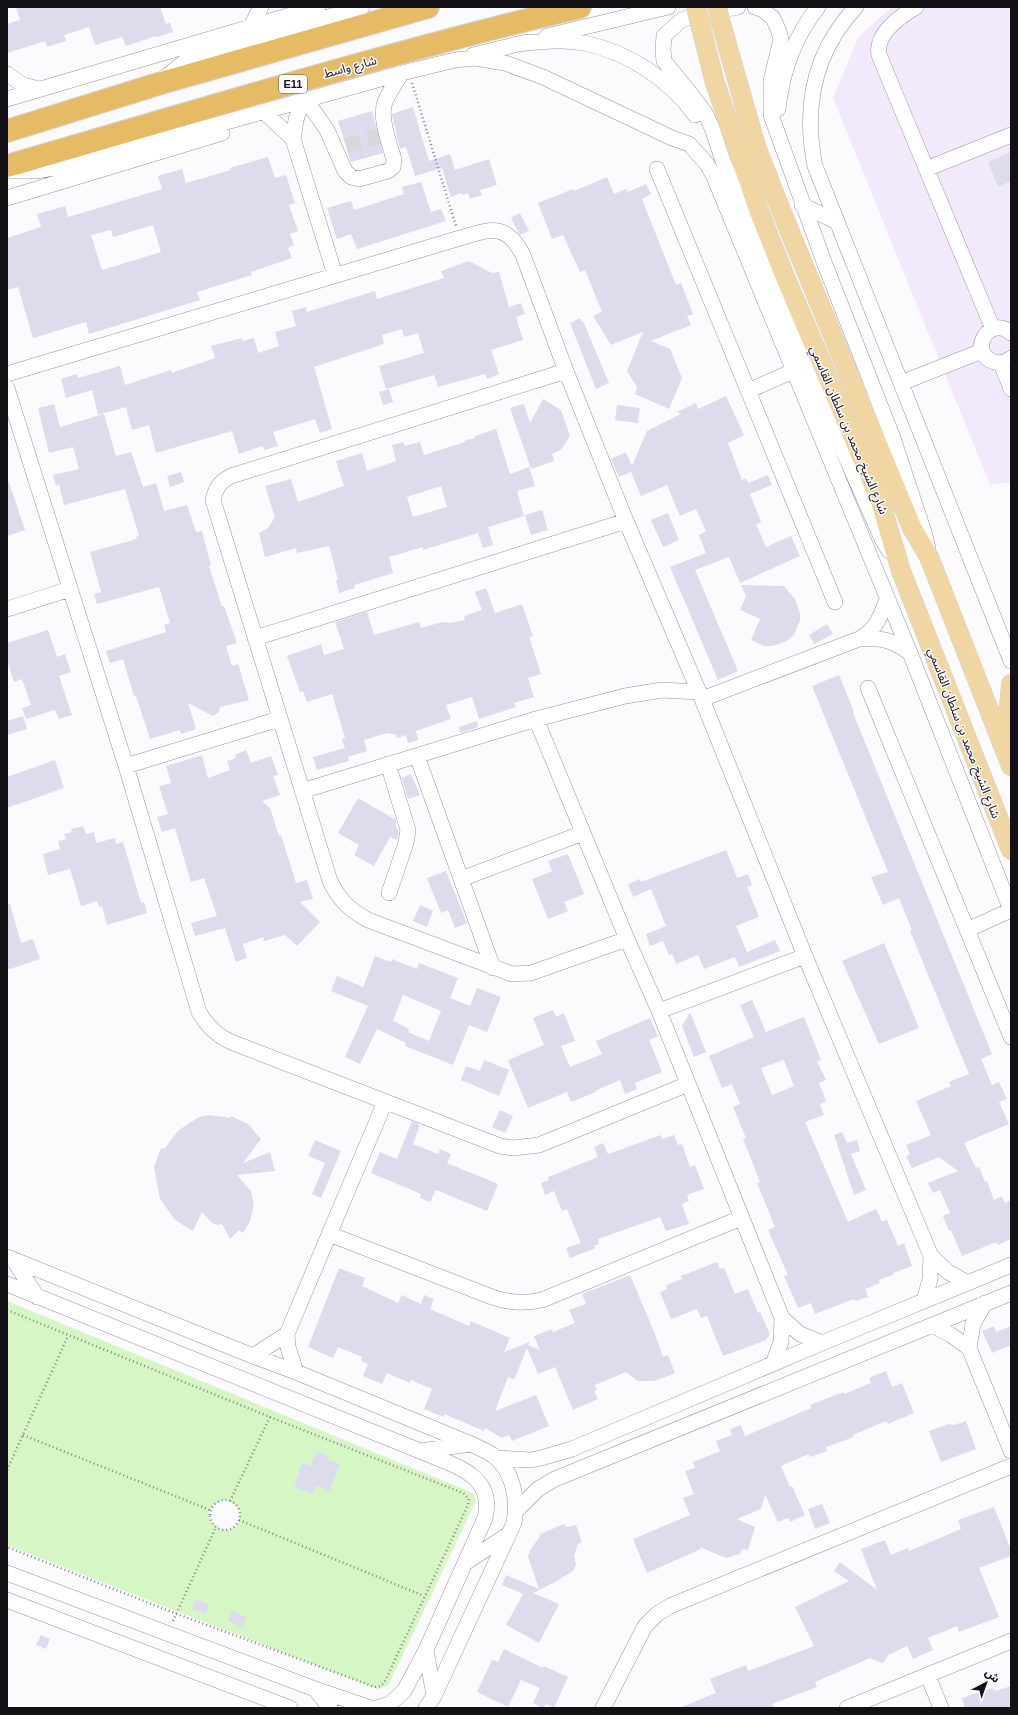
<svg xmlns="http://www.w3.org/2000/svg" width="1018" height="1715" viewBox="0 0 1018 1715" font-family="Arial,'Noto Sans Arabic',sans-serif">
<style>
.built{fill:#f2e9fc}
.green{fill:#d6f6c5;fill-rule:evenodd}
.building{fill:#dcdced;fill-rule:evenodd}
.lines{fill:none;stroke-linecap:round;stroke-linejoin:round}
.minor-tunnel{stroke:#d8d7da;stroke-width:15;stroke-dasharray:15 8;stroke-linecap:butt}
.minor-casing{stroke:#9992a0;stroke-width:16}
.major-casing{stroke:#d5d4d5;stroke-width:20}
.highway-casing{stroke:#d5d4d5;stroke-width:24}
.path{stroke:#88868a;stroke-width:2.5;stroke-dasharray:1 3;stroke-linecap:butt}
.minor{stroke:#fff;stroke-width:15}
.major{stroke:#f0d6a3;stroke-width:19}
.highway{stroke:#e6bb65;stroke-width:22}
.major-bridge-casing{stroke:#d5d4d5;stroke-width:20;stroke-linecap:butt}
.major-bridge{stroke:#f0d6a3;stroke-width:19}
.labels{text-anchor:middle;stroke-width:3;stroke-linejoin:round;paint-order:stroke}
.shield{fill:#fbfafd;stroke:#59565b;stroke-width:1}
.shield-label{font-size:11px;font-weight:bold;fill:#131016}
.street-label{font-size:12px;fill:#131016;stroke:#fbfafd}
</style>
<rect width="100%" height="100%" fill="#fbfafd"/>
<path class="built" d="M892,7H1011V482L990,485L833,98L859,36Z"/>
<path class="green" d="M7,1301L473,1493L476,1501L388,1686L377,1689L7,1545ZM316,1451L328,1455L327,1459L340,1464L330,1491L316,1486L313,1494L294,1487L302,1464L311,1466ZM222,1500L230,1501L239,1509C248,1551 181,1519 222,1500Z"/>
<path class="building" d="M16,7H160L166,24L170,22L173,32L157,37L156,36L126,46L122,37L95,45L89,27L64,35L66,41L47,47L45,41L7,53V24L20,20Z
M413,107L429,161L450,154L455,170L489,159L497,185L480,190L482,195L470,199L468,193L462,195V193L451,197L442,168L415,176L406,147L400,149L392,115V114Z
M372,111L383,153L351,162L338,121Z
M1011,152V181L998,187L988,162Z
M268,157L275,178L286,175L295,203L289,205L298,231L290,234L294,245L288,248L292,258L251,272L252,275L197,292L200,300L89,334L86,322L33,338L18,287L7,290V238L41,227L37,214L65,206L68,217L162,189L158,176L182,169L186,183L231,170L230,168ZM153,225L161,252L102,270L91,235L111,230L113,237Z
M607,177L614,194L626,189L628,192L646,184L651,194L642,199L676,285L681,283L693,314L687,316L691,325L651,341L670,349L682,378L669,409L635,394L637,387L627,371L643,332L611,345L593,316L602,312L585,270L580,272L563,235L552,239L538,203L573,189L574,191Z
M421,182L431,212L441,209L446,221L357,249L351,234L337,239L327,208L351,201L354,210L404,194L402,187Z
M520,213L529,231L520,235L511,218Z
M469,261L492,273L499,272L509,307L521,303L525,314L516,317L523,340L491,350L499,374L487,379L485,374L438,387L434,375L386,389L379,366L424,353L418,333L404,337L402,329L382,335L384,344L314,367L332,429L320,433L315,419L273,432L278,446L264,450L263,446L239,454L232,431L156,453L149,425L132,430L126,407L98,415L92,390L66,398L61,379L77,374L78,378L120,366L125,385L171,370L172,373L215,358L211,346L242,338L243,341L254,338L258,353L279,346L275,332L296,326L292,311L306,307L307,312L375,291L377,299L444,278L441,271Z
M580,318L582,322L583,321L609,383L596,389L570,323Z
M389,389L393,402L383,405L379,392Z
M726,396L744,435L728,443L742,480L746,478L748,483L768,475L772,485L750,494L761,522L756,524L766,547L791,536L800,556L740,583L729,557L695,570L738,671L718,680L670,567L706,553L699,535L706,531L696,509L680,516L667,485L641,496L631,472L619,477L611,459L626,452L632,466L647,431L681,414L677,412L696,403L698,409Z
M543,399L561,410L570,436L561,450L552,454L554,461L531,469L510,408L524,404L530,423Z
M54,404L60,427L104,414L116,456L131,452L143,487L156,483L164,511L187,505L196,532L202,531L211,565L209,566L222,607L224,606L237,643L226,646L232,666L238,664L249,700L220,707L219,712L213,716L188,703L196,729L181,734L180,730L150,739L136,696H134L123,659L110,663L106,651L166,632L164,625L170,623L159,587L97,604L94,594L101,592L90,552L137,539L136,537L139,536L125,489L64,505L59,485L56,486L53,475L79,469L73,447L49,453L38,408Z
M617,405L640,408L638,423L615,420Z
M496,429L510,474L529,467L535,486L517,491L524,516L488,527L493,545L483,548L478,533L423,550V547L389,557L393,573L354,585L355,588L339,593L336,581L338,580L329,546L297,553L296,548L265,557L259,533L268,528L275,517L265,486L291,479L298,502L344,486L336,461L362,453L367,471L396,461L392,445L403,442L405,446L420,442L424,455L465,442L464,441L475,438V436ZM441,486L447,507L413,517L407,497Z
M181,472L184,482L170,487L167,476Z
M9,482L25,530L7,536V483Z
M542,510L548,530L531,535L525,515Z
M668,513L679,540L663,547L651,520Z
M741,585L784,586L795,599L800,614V620L794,635L787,641L772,646H764L751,640L760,619L740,610L746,596Z
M486,588L495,613L522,604L533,636L529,637L541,674L528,678L534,697L514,703L516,707L479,719L472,697L446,705L451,719L416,731L418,740L408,743L406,735L397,738L396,735L387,733L364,740L367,751L348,757L349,761L317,770L313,757L345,748L348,757L342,739L345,738L332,694L307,702L303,691L300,692L287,656L321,644L324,655L344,649L335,622L367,612L374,635L419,622L421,628L442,622L451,623L465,620L464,616L482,610L475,592Z
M827,624L833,634L814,644L809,635Z
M48,630L57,657L65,654L71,672L59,676L72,715L59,719L55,710L26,719L22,708L31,705L22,679L14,682L7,660V643Z
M839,675L854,712L853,713L992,1054L981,1059L992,1085L999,1082L1007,1099L999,1102L1009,1124L964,1143L976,1168L979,1167L985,1182L987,1181L994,1200L1002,1196L1005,1203L1011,1200V1239L998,1245L996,1242L962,1256L951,1230L949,1231L943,1216L950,1213L940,1190L933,1193L928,1183L958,1171L939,1157L912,1168L906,1156L910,1154L906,1145L931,1135L916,1101L951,1086L949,1082L969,1074L910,931L912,930L899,898L883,905L871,877L888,872L812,686Z
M23,716L27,729L7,735V721Z
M477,721L478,727L460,733L459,727Z
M246,750L251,763L271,756L278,775L273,776L280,795L262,801L270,808L279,836L281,835L296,883L307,880L313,899L300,902L320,922L297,946L285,935L264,941L263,937L243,944L247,958L236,962L225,928L195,936L191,923L217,916L204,878L191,882L175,828L162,832L157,817L168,814L159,786L171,783L166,766L202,755L208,778L230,770L227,761L236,758L235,755Z
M55,760L64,788L7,808V777Z
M411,774L420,795L408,799L402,778Z
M358,798L396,820V827L399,831L397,840L390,837L374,866L354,855L359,845L338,833Z
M83,826L86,834L94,832L96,843L115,838L116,844L123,842L141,903L144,902L147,913L107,925L102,906L99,907L97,901L81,906L70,869L48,875L43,854L60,849L58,841L66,839L64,834L72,832L71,829Z
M726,850L737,878L748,874L752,885L747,887L759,917L736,926L747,952L775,940L780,951L739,967L735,957L704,969L698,955L676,964L672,954L669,955L663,941L650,946L646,934L666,926L651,889L633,897L628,884L640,879L641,882Z
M568,854L584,894L564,902L568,911L548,919L532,879L552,871L548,861Z
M446,871L467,923L455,928L448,910L441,913L427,878Z
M10,904L21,943L33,939L40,959L7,970V905Z
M420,905L433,911L427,927L413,921Z
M884,943L919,1028L879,1044L842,961Z
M375,956L391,962L392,959L417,969L419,963L458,978L450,998L470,1006L477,988L501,997L487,1032L469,1025L453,1065L405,1046L406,1043L377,1029L360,1064L345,1057L368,1006L331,991L337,976L363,987ZM403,995L441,1011L429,1041L408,1032L409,1029L393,1021Z
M752,1000L766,1032L804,1017L821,1060L817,1061L826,1080L819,1083L826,1101L820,1104L824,1115L805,1122L848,1222L876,1209L882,1222L887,1220L898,1246L904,1243L912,1266L893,1273V1275L879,1280L880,1283L865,1289L868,1297L855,1301L854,1299L815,1314L811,1303L798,1308L784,1276L788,1275L768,1230L775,1227L757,1183L760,1182L743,1139L746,1138L733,1107L740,1104L732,1084L722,1088L709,1056L754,1037L740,1005ZM784,1060L794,1086L772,1095L761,1068Z
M553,1010L556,1017L564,1013L575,1041L561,1046L570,1067L602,1054L596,1041L650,1018L658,1036L649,1040L662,1072L635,1083L637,1089L625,1094L620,1080L595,1091L596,1092L571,1102L567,1092L528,1108L508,1060L544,1045L533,1018Z
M690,1012L706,1052L694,1057L682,1026Z
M484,1060L509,1070L499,1096L461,1080L466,1066L480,1071Z
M500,1110L513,1116L505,1133L492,1127Z
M209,1115L230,1118L231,1116L248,1124L261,1139L243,1163L270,1152L275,1171L237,1175L251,1191L254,1205L250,1221L243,1233L239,1230L230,1239L222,1224L216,1225L211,1222L202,1212L193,1231L175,1220L160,1199L154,1167L161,1148L164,1149L179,1130L199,1117Z
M412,1121L420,1125L413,1144L438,1154L440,1149L451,1154L447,1163L498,1184L487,1211L436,1190L430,1202L420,1198L421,1194L371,1173L380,1152L397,1159Z
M842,1132L847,1143L857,1140L860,1151L851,1154L866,1190L854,1195L834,1135Z
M661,1135L662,1139L674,1135L678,1145L682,1144L690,1167L695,1165L704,1189L687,1195L689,1201L682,1204L689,1224L666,1231L660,1217L598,1239L599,1244L594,1246L596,1248L570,1258L566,1248L581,1243L567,1209L562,1211L554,1191L545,1195L541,1183L549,1180L548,1177L598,1157L594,1147L603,1143L608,1154Z
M315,1140L341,1151L321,1198L312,1194L325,1163L308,1156Z
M717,1262L720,1269L724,1268L735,1294L748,1289L758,1313L760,1312L770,1334L766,1340L723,1356L707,1316L701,1318L697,1309L671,1319L660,1292L667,1289L666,1285L682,1279L681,1276Z
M339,1268L365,1278L362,1286L398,1303L402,1295L421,1304L424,1295L434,1299L430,1309L469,1326L471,1321L510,1338L504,1352L530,1342L528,1345L540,1350L534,1336L552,1329L553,1332L575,1323L569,1310L586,1304L582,1294L630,1275L655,1334L663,1357L668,1355L675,1373L655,1381H638L626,1372L595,1385L597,1390L594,1391L598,1399L573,1410L555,1367L538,1374L527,1348L514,1380L508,1377L495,1411L536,1395L549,1426L512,1441L509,1435L502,1438L485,1428L484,1431L444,1414V1417L424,1409L432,1389L411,1380L410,1383L387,1373L382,1384L363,1376L368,1364L361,1361L362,1357L338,1347L333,1358L308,1347Z
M994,1326L996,1332L1011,1326V1345L992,1353L982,1331Z
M886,1371L892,1387L902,1383L914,1413L888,1424L886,1421L853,1435L854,1437L826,1447L827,1451L810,1457L809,1454L781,1466L790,1487L792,1486L805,1515L790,1522L788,1518L778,1522L765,1495L761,1509L737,1519L755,1527L748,1550L743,1549L740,1554L726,1558L700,1547L701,1549L647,1573L633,1539L690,1515L683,1498L694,1494L685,1471L695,1468L693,1462L720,1451L716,1441L732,1435L730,1429L741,1425L745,1436L811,1408L810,1405L843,1392L844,1394L871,1383L869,1378Z
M966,1421L976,1449L941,1462L929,1431L949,1424L954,1425Z
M316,1451L328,1455L327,1459L340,1464L330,1491L316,1486L313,1494L294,1487L302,1463L311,1466Z
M822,1504L830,1523L815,1529L808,1509Z
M994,1507L1011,1550V1556L979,1568L999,1617L959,1632L957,1626L928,1638L933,1650L913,1659L907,1646L888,1655L884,1662L881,1663L870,1658L815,1682L817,1687L772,1704L774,1708H679L716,1693L710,1679L746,1665L748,1671L814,1646L795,1607L849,1581L834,1571L840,1562L877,1590L861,1549L885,1540L891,1555L908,1548L909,1551L961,1529L958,1520Z
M564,1524L566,1527L576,1525L582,1542L578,1544L574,1556L576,1564L574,1570L557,1581L533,1593L559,1604L539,1643L506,1625L523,1594L502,1585L506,1575L539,1589L528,1557L530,1550L539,1538L540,1534Z
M195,1599L209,1604L206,1614L192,1609Z
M232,1611L246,1617L242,1627L228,1621Z
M41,1635L50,1639L46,1649L36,1645Z
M504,1649L543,1668L544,1666L568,1677L554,1708L546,1704L543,1708L533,1703L540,1688L521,1680L508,1707L477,1692L492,1660L498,1662Z
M1011,1686V1708H965L962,1698L992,1688L996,1691Z"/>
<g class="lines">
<path class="minor-tunnel" d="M346,146L379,136"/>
<g class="minor-casing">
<path id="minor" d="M738,7L694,15L680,21L664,36L663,50L664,61L690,93L705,113L712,128L723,161L825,410L883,541L889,551
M755,7L763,10L773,18L778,29L781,39L771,81V115L824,262L893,438L924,532L928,548
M856,7C814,52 803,106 815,166L1011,661
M916,7C899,17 875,34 879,55L993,329
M251,26L261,7
M547,36L668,7
M517,44C539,42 562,39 584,43C628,52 669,79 695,115
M473,55L526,42
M7,74L23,85L39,89
M162,80L183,63L204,54L362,7
M7,99L318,7
M306,100L327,130L345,171L351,177L359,179L388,171L393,167L394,160C390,145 379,117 385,102C389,92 396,82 402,73
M302,102L296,120L293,139L335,275
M778,109C782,72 795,36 818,7
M264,112L293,139
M657,169L835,602
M926,169L1011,135
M8,171H36L76,164L402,73L455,60L475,58L505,63L543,77L672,138L689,144L707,164L714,177L910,653L1011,910
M7,198L222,133
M802,205L837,222
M1011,333C989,314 967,353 994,362C1000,364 1006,362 1011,358
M1001,363L1011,389
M566,371L231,476C220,482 216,487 213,500L330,881C339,900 350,910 368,920L512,974L531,973L627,939
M7,374L460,238C491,229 506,222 523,255L566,371L626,521L702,699L805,956L931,1256L948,1272L968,1283
M901,383L982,351
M7,388L126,766L199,1012C207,1026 216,1035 231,1042L500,1146L513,1148L539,1145L688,1084
M748,391L793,371L794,361
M7,609L70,589
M255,638L626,521
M859,639C882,638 891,639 910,653
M868,688L1011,1037
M702,699L859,639C877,629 880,617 887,599
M536,719L627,939L659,1011L782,1318L781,1342L773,1364
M417,756L493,968
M388,764L408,830L406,843L389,893
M126,766L279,719
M302,791L536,719L625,696L662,690L699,692
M461,879L583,833
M967,930L1011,910
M659,1011L805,956
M329,1234L492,1297C509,1303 524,1304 542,1300L741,1218
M7,1257L253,1356L296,1372L471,1444C479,1448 488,1451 495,1457C514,1473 518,1500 514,1523L434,1696L426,1708
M13,1259L37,1297
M7,1284L420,1451C452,1465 496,1474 485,1518L426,1650L404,1691L390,1704L377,1708
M924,1301L930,1279L931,1256
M985,1303L973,1324L969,1348L1011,1451
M782,1318L800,1334L822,1343
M932,1325L951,1335L969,1348
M287,1334L288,1347L296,1372
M253,1356L287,1334L385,1102
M421,1451L470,1444
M496,1458L531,1460L541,1458L572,1449L822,1343L1011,1265
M516,1511L538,1489L555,1479L1011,1293
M465,1563L509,1534
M7,1573L315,1689L371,1708
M7,1600L290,1708
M426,1650L434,1696
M928,1676L941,1708
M315,1689L330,1708
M603,1708L645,1626L657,1614L670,1606L1011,1466
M847,1708L1011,1641"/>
</g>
<g class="major-casing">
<path id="major" d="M720,20L756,146L778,203L912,528L929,557L1011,766
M700,24L715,83L759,211L786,279L880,500L901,571L1011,850
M1009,748L1008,718L1011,684"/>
</g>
<g class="highway-casing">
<path id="highway" d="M7,131L158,84L428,7
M7,166C197,111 387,53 580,7"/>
</g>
<path class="path" d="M412,83L456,226
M7,1310L270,1417L463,1493L469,1499L468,1505L385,1681L381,1686L375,1687L177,1614L7,1547
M23,1435L210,1510
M7,1470L68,1336
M210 1515a15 15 0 1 1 30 0a15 15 0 1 1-30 0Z
M230,1501L270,1417
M239,1520L424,1596
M173,1621L216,1527"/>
<use href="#minor" class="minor"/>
<use href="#major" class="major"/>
<use href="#highway" class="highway"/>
<g class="major-bridge-casing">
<path id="major-bridge" d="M696,7L700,24
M717,7L720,20"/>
</g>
<use href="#major-bridge" class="major-bridge"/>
</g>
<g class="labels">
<rect class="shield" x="279" y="75" width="28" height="18" rx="3"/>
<g class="shield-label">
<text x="293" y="88">E11</text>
</g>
<g class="street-label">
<text transform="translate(350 67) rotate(-15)" y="4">شارع واسط</text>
<text transform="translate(849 430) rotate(67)" y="4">شارع الشيخ محمد بن سلطان القاسمي</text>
<text transform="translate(964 733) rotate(69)" y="4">شارع الشيخ محمد بن سلطان القاسمي</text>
</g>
</g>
<rect width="1018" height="1715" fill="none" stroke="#131016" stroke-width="16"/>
<g transform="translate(986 1683) rotate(41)" stroke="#fbfafd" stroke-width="3" paint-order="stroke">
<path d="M0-3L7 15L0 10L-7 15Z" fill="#131016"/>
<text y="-6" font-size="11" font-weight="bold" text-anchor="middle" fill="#131016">ش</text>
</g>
</svg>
